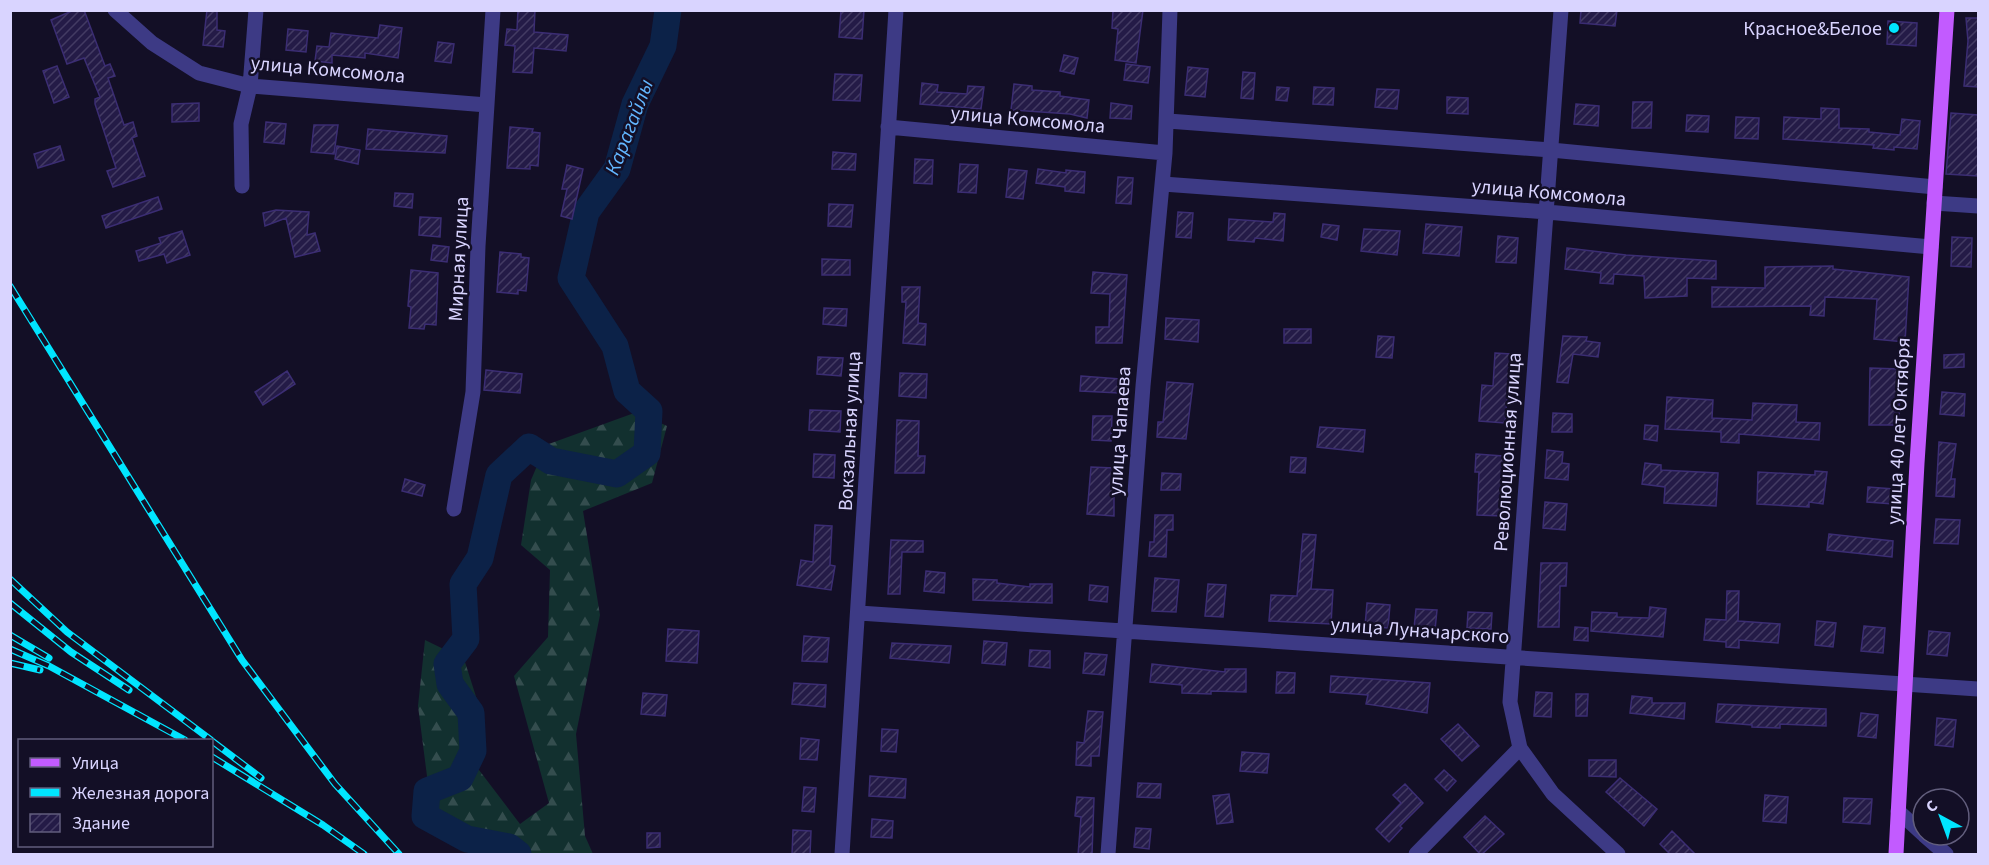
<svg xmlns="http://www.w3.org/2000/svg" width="1989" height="865" viewBox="0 0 1989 865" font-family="'Source Sans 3',sans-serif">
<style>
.forest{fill:url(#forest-firs)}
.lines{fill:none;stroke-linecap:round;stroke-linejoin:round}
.river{stroke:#0c2248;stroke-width:27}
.building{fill:url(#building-hatch);stroke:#3b2d73;stroke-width:1.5}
.minor{stroke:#3d3a85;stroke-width:15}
.major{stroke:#c25bff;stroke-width:15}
.rail-casing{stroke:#00e5ff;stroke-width:7}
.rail{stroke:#130f26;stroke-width:4.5;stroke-dasharray:14;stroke-linecap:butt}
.poi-dot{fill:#00e5ff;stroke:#130f26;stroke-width:2}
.labels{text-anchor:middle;stroke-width:5;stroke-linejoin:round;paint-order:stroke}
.poi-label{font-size:20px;fill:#d9d4ff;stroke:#130f26;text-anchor:end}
.street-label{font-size:20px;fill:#d9d4ff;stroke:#130f26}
.water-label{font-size:21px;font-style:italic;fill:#62b6ff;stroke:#130f26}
</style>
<defs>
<pattern id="forest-firs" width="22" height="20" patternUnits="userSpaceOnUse" patternTransform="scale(1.5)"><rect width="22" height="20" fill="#12302f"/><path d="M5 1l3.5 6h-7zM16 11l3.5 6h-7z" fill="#344d4e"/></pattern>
<pattern id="building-hatch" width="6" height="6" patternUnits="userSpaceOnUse" patternTransform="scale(1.5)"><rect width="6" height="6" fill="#241b47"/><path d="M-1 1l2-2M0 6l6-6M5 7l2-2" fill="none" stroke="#433b63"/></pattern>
</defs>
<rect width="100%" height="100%" fill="#130f26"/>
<path class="forest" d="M637,412L667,426L652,483L583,511L600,615L576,734L585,836L593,854H481L431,831L427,776L418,706L425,640L464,659L479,706V770L520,824L549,803L514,676L548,637L550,570L521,545L531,480L546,445Z"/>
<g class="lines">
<path class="river" d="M518,854L509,847L467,839L425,816L427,791L460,778L473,751L471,713L450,684L447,664L466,639L463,584L480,558L499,475L529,447L551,461L617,474L647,453L649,411L627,391L615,346L571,278L586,212L617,169L635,104L663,46L668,10"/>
</g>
<path class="building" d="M74,10H84L105,66L110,64L115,76L108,78L124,125L133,122L137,136L132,138L145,176L113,187L107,171L116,168L95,104V99L100,97L84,58L67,64L51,20Z
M207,10H217V30L225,31L223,47L203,45Z
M518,10H535L534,32L568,35L566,51L534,48L532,73L513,72L515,46L505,45L507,29L517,30Z
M841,10H864L862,39L839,37Z
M1113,10H1143L1136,63L1115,60L1118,29L1112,28Z
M1581,10H1617L1615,26L1580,23Z
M1966,18H1978V87L1964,86L1968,41Z
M1888,21L1917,23L1916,46L1887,44Z
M380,25L402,28L398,58L365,53V58L332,55V63L315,61L317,46L329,47L331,33L378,38Z
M288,29L308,31L306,52L286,50Z
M438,42L454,44L451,63L435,61Z
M1064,55L1078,58L1074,74L1060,71Z
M1126,64L1150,67L1148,83L1124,80Z
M57,66L69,97L54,103L43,71Z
M1188,67L1208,69L1205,97L1185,95Z
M1243,72L1255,73L1253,99L1241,98Z
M835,74L862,75L860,101L833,100Z
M922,83L938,85L937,92L967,94L968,86L984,87L981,109L920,104Z
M1014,84L1032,86V90L1060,92V96L1089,100L1087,118L1070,114L1011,110Z
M1277,87L1289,88L1287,101L1276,100Z
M1314,87L1334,88L1333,105L1313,104Z
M1377,89L1399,90L1397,109L1375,107Z
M1447,97L1468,98V114L1447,113Z
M1633,102H1652L1651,128H1632Z
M199,103V121L172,122V104Z
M1111,103L1132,106L1131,119L1110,118Z
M1576,104L1599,106L1598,126L1574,124Z
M1821,108L1839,109V128L1869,129V132L1900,135L1902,119L1920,121L1917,149L1894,147V150L1873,148L1874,145L1783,139L1784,117L1821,119Z
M1951,113L1978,115V176L1946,174Z
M1687,115L1709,116L1708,132L1686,131Z
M1736,117L1759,118L1758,139L1735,138Z
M266,122L286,124L284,144L264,142Z
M314,125H338L334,154L311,152Z
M510,127L533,129L532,132L540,133L538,166L530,165V169L507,168Z
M368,129L447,136L445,153L366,149Z
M60,146L64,160L38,168L34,154Z
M337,146L360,150L358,164L335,159Z
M833,152L856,154L855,170L832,169Z
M915,159L933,160L932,184L914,183Z
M960,164L978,165L976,193L958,192Z
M567,165L583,169L572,219L561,216L567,189H562Z
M1009,169L1027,171L1023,199L1006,197Z
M1038,169L1066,173V170L1085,172L1084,193L1065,191V187L1036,183Z
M1118,177L1133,178L1131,204L1116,203Z
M395,193L413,194L412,208L394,206Z
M158,197L162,209L106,228L102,216Z
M829,204L853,205L851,227L828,226Z
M276,210L309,212L307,235L315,233L320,251L295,257L286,218L265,226L263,213Z
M1178,212L1193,213L1191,238L1176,237Z
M1274,213L1285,214L1283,241L1255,238L1254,242L1228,240L1229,219L1273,222Z
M420,217L441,218L440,237L419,235Z
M1323,224L1339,226L1337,240L1321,237Z
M1426,224L1462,227L1459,256L1423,253Z
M1364,229L1400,231L1397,255L1361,251Z
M182,231L190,255L167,263L164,254L139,261L136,251L161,243L159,238Z
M1498,236L1518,238L1516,263L1496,262Z
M1952,237L1972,238L1971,267L1951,266Z
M433,245L449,247L447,262L431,260Z
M1567,248L1626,255L1716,261V279L1687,278V296L1645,298L1644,276L1614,274L1613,284L1600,283L1601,273L1565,269Z
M500,252L521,254V257L529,258L526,291L518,290V294L497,292Z
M822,259L850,260V275H822Z
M1833,266V269L1909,277L1905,342L1874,339L1877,299L1825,297L1824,316L1810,315L1811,306L1712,307V287L1765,288V267Z
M411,270L438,273L436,325L425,324L424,329L409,328L411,307L408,306Z
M1093,272L1127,275L1122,343H1096V327H1109L1110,294L1091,293Z
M902,287H920L918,323L926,324L925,345L903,343L906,302H902Z
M824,308L847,309L846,326L823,324Z
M1166,318L1199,320L1198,342L1165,339Z
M1284,329H1311V343H1284Z
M1378,336L1394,337L1392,358L1376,357Z
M1563,336L1587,337L1586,341L1600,343L1598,357L1573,354L1568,383L1557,382Z
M1495,353L1511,354L1505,423L1479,421L1482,385L1493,386Z
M1964,354V367L1944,368V355Z
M818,357L843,358L841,376L817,374Z
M1870,368L1900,369L1899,425H1869Z
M486,370L522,374L520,393L484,390Z
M287,371L295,384L263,405L255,392Z
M900,373L927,374L926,398L899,396Z
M1081,376L1120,379L1119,393L1080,391Z
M1167,382L1193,384L1186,439L1157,437L1158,422H1163Z
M1942,392L1965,394L1964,416L1940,414Z
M1667,397L1713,400L1712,418L1752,420L1753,403L1797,405L1796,422L1820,423L1819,440L1739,434V443L1721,442V432L1665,429Z
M810,410L841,411L840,432L809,430Z
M1553,413L1572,414V432H1552Z
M1093,416H1112L1111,441L1092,440Z
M897,420L919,421L918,456H925L924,473H895Z
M1645,425L1658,426L1657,441L1644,439Z
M1320,427L1365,430L1363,452L1317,447Z
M1939,442L1956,444L1951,479H1955L1954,497L1936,496Z
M1547,450L1563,452L1562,463L1569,464L1568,480L1545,478Z
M814,454L835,455L834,478L813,477Z
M1476,454L1503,456L1502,516L1477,515L1479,472H1475Z
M1291,457L1306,458L1305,473L1290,472Z
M1645,463L1661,465V470L1718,473L1716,506L1664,503L1665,487L1642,484Z
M1091,467L1114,468V516L1087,514Z
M1815,471L1827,472L1823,504L1809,502V507L1757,504L1758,472L1815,475Z
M1162,473L1181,474L1180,490H1161Z
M405,479L425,485L422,496L402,491Z
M1868,487L1894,489L1893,504L1867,502Z
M1545,502L1567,504L1565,530L1543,528Z
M1155,515H1173V530H1167L1166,557L1149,556L1150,542H1154Z
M1936,519L1960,520L1958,544L1934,543Z
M815,525L832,526L830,565L835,566L831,590L797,585L801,560L813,562Z
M1303,534L1316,535L1311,589L1333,590L1331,624L1269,621L1271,595L1297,596Z
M1829,534L1893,541L1892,557L1827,550Z
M891,540L923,541V552H902L900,594H888Z
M1541,563H1567L1566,586H1560L1559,627H1538Z
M926,571L945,573L944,593L924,591Z
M1155,578L1179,580L1176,612L1152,611Z
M973,579L997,580V583L1030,587V584H1052V603L973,600Z
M1208,584L1226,585L1223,617L1205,616Z
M1090,585L1108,587L1107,602L1089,600Z
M1727,591H1739L1738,621L1780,624L1778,643L1739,640V648L1726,647V642L1704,640L1706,619L1726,620Z
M1367,603L1390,605L1388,628L1365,626Z
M1650,607L1666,609L1663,637L1591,631L1592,612L1617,613V617L1649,618Z
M1416,609L1437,610L1435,630L1414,628Z
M1468,612L1492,613L1491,629L1467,628Z
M1817,621L1836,623L1833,647L1815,645Z
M1864,626L1885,628L1883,653L1861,651Z
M1575,627L1588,628V641L1574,640Z
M668,629L699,631L697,663L666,661Z
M1929,631L1950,633L1947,656L1927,654Z
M804,636L829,638L827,662L802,661Z
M984,641L1007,643L1005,665L982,663Z
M892,643L951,646L949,663L890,658Z
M1030,650L1050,651V668L1029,666Z
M1085,653L1107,655L1104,675L1083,673Z
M1152,664L1225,672V669H1246V692L1211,691V694L1182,693V685L1150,682Z
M1277,672L1295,673L1294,693H1276Z
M1331,676L1430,683L1427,713L1366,704L1368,695L1330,692Z
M794,683L826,685L825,707L792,704Z
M1536,692L1552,693L1551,717L1534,716Z
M643,693L667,695L665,716L641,714Z
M1576,694H1588L1587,716H1576Z
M1632,696L1652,698V703H1685L1684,719L1630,713Z
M1718,704L1826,709V726L1780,724V728L1752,727V725L1716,722Z
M1088,711L1103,712L1099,756H1091V766L1076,765L1077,742L1084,743Z
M1861,713L1878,715L1876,738L1858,736Z
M1937,718L1956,720L1953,747L1935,745Z
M1458,724L1479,746L1462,761L1441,739Z
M882,729L898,730L896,752L881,751Z
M801,738L819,740L817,760L800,759Z
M1242,752L1269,754L1267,773L1240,771Z
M1589,760H1616V777L1589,776Z
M1444,770L1456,781L1447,791L1435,779Z
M870,776L906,779L905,798L869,796Z
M1620,778L1657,809L1644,826L1606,792Z
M1138,783L1161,784L1160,798L1137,797Z
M1405,784L1423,803L1400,826L1402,828L1389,842L1376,829L1401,803L1393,795Z
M804,787L816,788L814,812L802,811Z
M1229,794L1233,822L1217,824L1213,796Z
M1765,795L1788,797L1786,823L1763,821Z
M1077,797L1094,798L1092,855H1078L1081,817L1075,816Z
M1844,798L1872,799L1870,824L1843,822Z
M1485,816L1504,834L1481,855L1464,837Z
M872,819L893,821L892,838L871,837Z
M1136,828L1151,829L1149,849L1134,847Z
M793,830L811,831L810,855H792Z
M1672,831L1696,855H1671L1660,844Z
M647,833H660V847L647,848Z"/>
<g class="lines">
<path class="minor" d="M115,10L152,43L199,73L250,86L487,105
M1168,121L1551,150L1935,187
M888,127L1165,153
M1163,184L1547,212L1931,247
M242,186L241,124L250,86L256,10
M1934,203L1978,206
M454,509L473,392L478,246L493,10
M859,613L1978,689
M1520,748L1553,794L1618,854
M1898,811L1923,834
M1924,835L1946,854
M842,854L896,10
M1108,854L1143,386L1165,153L1170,10
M1416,854L1520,748L1510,702L1561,10"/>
<path class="major" d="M1896,854L1917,463L1947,10"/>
<g class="rail-casing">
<path id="rail" d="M10,286L242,660L335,784L399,854
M10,579L67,632L211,740
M10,603L71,652L129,690
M10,635L49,658
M10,649L49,666L185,740
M10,663L40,670
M212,741L261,778
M212,757L323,825L364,854"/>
</g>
<use href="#rail" class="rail"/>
</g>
<circle class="poi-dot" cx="1894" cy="28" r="6"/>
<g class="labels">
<g class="poi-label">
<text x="1882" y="35">Красное&amp;Белое</text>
</g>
<g class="street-label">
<text transform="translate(328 69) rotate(5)" y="7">улица Комсомола</text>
<text transform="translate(1028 119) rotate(5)" y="7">улица Комсомола</text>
<text transform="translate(1549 192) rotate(5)" y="7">улица Комсомола</text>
<text transform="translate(458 259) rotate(-87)" y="7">Мирная улица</text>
<text transform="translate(849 431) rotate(-87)" y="7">Вокзальная улица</text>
<text transform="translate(1119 431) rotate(-86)" y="7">улица Чапаева</text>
<text transform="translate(1898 431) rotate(-87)" y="7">улица 40 лет Октября</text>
<text transform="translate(1507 452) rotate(-86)" y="7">Революционная улица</text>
<text transform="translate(1420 630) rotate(4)" y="7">улица Луначарского</text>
</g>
<g class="water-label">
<text transform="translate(629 127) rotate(-69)" y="7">Карагайлы</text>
</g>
</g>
<rect width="1989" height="865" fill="none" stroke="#d9d4ff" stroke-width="24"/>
<rect x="18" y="739" width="195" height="108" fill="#130f26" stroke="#625e7d" stroke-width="1.5"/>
<rect x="30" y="758" width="30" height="9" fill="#c25bff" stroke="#625e7d" stroke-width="1.5"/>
<text x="72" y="769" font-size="18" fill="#d9d4ff">Улица</text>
<rect x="30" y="788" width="30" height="9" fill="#00e5ff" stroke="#625e7d" stroke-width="1.5"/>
<text x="72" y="799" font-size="18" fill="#d9d4ff">Железная дорога</text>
<rect x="30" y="814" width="30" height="18" fill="url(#building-hatch)" stroke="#625e7d" stroke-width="1.5"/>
<text x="72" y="829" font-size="18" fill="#d9d4ff">Здание</text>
<g transform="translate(1941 817) rotate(319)"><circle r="28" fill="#130f26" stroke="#625e7d" stroke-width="1.5"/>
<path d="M0-4.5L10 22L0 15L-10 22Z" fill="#00e5ff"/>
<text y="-9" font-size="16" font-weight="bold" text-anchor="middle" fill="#d9d4ff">С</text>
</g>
</svg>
